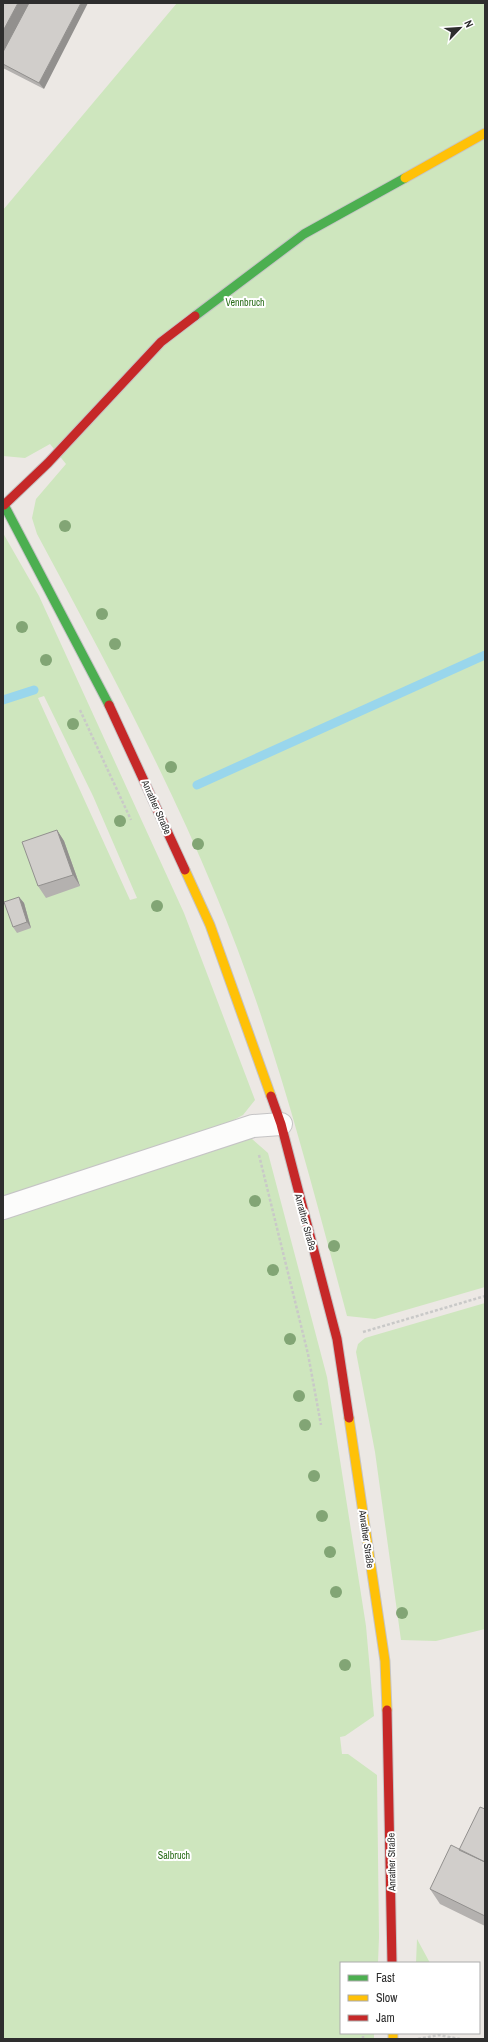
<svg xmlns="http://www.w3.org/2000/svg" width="488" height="2042" viewBox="0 0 488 2042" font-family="'Archivo Narrow',sans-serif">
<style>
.green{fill:#cee6be;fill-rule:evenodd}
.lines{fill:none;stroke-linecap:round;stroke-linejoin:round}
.stream{stroke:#99d6ec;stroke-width:9}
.street-casing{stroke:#c5c4c5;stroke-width:24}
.fast-casing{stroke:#c5c4c5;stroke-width:11}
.slow-casing{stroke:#c5c4c5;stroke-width:11}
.jam-casing{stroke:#c5c4c5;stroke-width:11}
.path{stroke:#c9c9c8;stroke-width:2.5;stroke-dasharray:3 2;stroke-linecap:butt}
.street{stroke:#fcfcfb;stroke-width:22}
.fast{stroke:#4caf50;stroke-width:9}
.slow{stroke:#ffc107;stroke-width:9}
.jam{stroke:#c62828;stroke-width:9}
.tree{fill:#82a575}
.wall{fill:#b4b1af}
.shaded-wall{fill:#92908e}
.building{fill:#d1cecb;stroke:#92908e}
.labels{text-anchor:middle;stroke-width:4;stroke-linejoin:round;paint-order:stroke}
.park-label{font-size:10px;fill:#2c6e1b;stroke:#fff}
.street-label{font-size:10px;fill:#2e2e2e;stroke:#fff}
</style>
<rect width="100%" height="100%" fill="#ece8e4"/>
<path class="green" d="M177,3H485V1287L375,1319L347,1316C309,1174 273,1031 216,895C165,771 101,653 37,534L32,518L36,499L66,464L50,444L25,458L3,456V210Z
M3,533L39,596L184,913L255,1100L243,1115L215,1130L251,1138L268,1153L327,1377L366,1626L374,1716L345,1736L340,1737L342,1754H348L377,1775L379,1937L378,1963H341V2033H374V2039H3ZM44,696L93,796L137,898L130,900L38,698Z
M485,1303V1629L436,1641L401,1640L375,1452L356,1352L358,1344L365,1338Z
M417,1939L430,1963H416Z"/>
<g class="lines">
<path class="stream" d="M3,700L34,690
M197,785L485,655"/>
<g class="street-casing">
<path id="street" d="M3,1208L253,1126L281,1124"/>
</g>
<g class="fast-casing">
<path id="fast" d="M195,316L304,234L405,178
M3,503L109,705"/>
</g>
<g class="slow-casing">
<path id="slow" d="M405,178L485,133
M185,870L210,925L271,1096
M349,1418L385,1661L387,1710
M393,2033V2039"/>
</g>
<g class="jam-casing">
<path id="jam" d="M4,505L48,463L161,342L195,316
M109,705L185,870
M271,1096L281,1124L337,1339L349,1418
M387,1710L392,1963"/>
</g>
<path class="path" d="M80,710L131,820
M259,1155L308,1354L321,1425
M363,1332L485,1296
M363,2039V2033
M418,2039L439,2035L460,2039"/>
<use href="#street" class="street"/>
<use href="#fast" class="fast"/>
<use href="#slow" class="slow"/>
<use href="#jam" class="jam"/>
</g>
<g class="tree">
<circle cx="65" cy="526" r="6"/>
<circle cx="102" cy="614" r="6"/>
<circle cx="22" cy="627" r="6"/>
<circle cx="115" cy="644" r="6"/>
<circle cx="46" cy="660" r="6"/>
<circle cx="73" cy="724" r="6"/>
<circle cx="171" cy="767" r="6"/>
<circle cx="120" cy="821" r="6"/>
<circle cx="198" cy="844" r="6"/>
<circle cx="157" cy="906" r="6"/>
<circle cx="255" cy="1201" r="6"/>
<circle cx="334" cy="1246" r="6"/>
<circle cx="273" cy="1270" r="6"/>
<circle cx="290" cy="1339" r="6"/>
<circle cx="299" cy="1396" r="6"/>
<circle cx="305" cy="1425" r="6"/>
<circle cx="314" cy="1476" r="6"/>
<circle cx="322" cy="1516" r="6"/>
<circle cx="330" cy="1552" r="6"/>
<circle cx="336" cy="1592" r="6"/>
<circle cx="402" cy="1613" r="6"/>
<circle cx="345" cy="1665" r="6"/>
</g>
<path class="wall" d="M3,3L44,89L3,68Z
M57,830L64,841L80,886L46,898L38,886Z
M19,897L24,903L31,928L17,933L13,927Z
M485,1809V1926L440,1904L430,1889L459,1850Z"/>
<path class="shaded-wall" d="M18,3H36L3,64V31Z
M81,3H88L44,89L39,83Z
M57,830L64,841L80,886L73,875Z
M19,897L24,903L31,928L27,922Z"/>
<path class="building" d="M3,3H18L3,31Z
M29,3H81L39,83L3,64V52Z
M57,830L73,875L38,886L22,842Z
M19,897L27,922L13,927L4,902Z
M480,1807L485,1809V1862L459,1850Z
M451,1845L485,1862V1916L430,1889Z"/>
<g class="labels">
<g class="park-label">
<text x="245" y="306">Vennbruch</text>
<text x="174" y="1859">Salbruch</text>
</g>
<g class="street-label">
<text transform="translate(157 807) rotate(66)" y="4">Anrather Straße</text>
<text transform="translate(306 1222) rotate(75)" y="4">Anrather Straße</text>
<text transform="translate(367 1539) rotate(82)" y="4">Anrather Straße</text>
<text transform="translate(391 1862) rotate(-91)" y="4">Anrather Straße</text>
</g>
</g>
<rect width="488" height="2042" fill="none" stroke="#2e2e2e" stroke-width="8"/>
<rect x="340" y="1962" width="140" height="72" fill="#ffffff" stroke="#ababab"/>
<rect x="348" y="1975" width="20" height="6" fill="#4caf50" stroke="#ababab"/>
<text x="376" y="1982" font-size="12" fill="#2e2e2e">Fast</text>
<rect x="348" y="1995" width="20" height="6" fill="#ffc107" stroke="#ababab"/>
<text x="376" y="2002" font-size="12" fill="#2e2e2e">Slow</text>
<rect x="348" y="2015" width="20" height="6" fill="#c62828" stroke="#ababab"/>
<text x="376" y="2022" font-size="12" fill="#2e2e2e">Jam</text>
<g transform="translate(460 28) rotate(65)" stroke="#ffffff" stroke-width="3" paint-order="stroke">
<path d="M0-3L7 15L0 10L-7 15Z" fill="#2e2e2e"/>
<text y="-6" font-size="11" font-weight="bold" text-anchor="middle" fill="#2e2e2e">N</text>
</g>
</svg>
